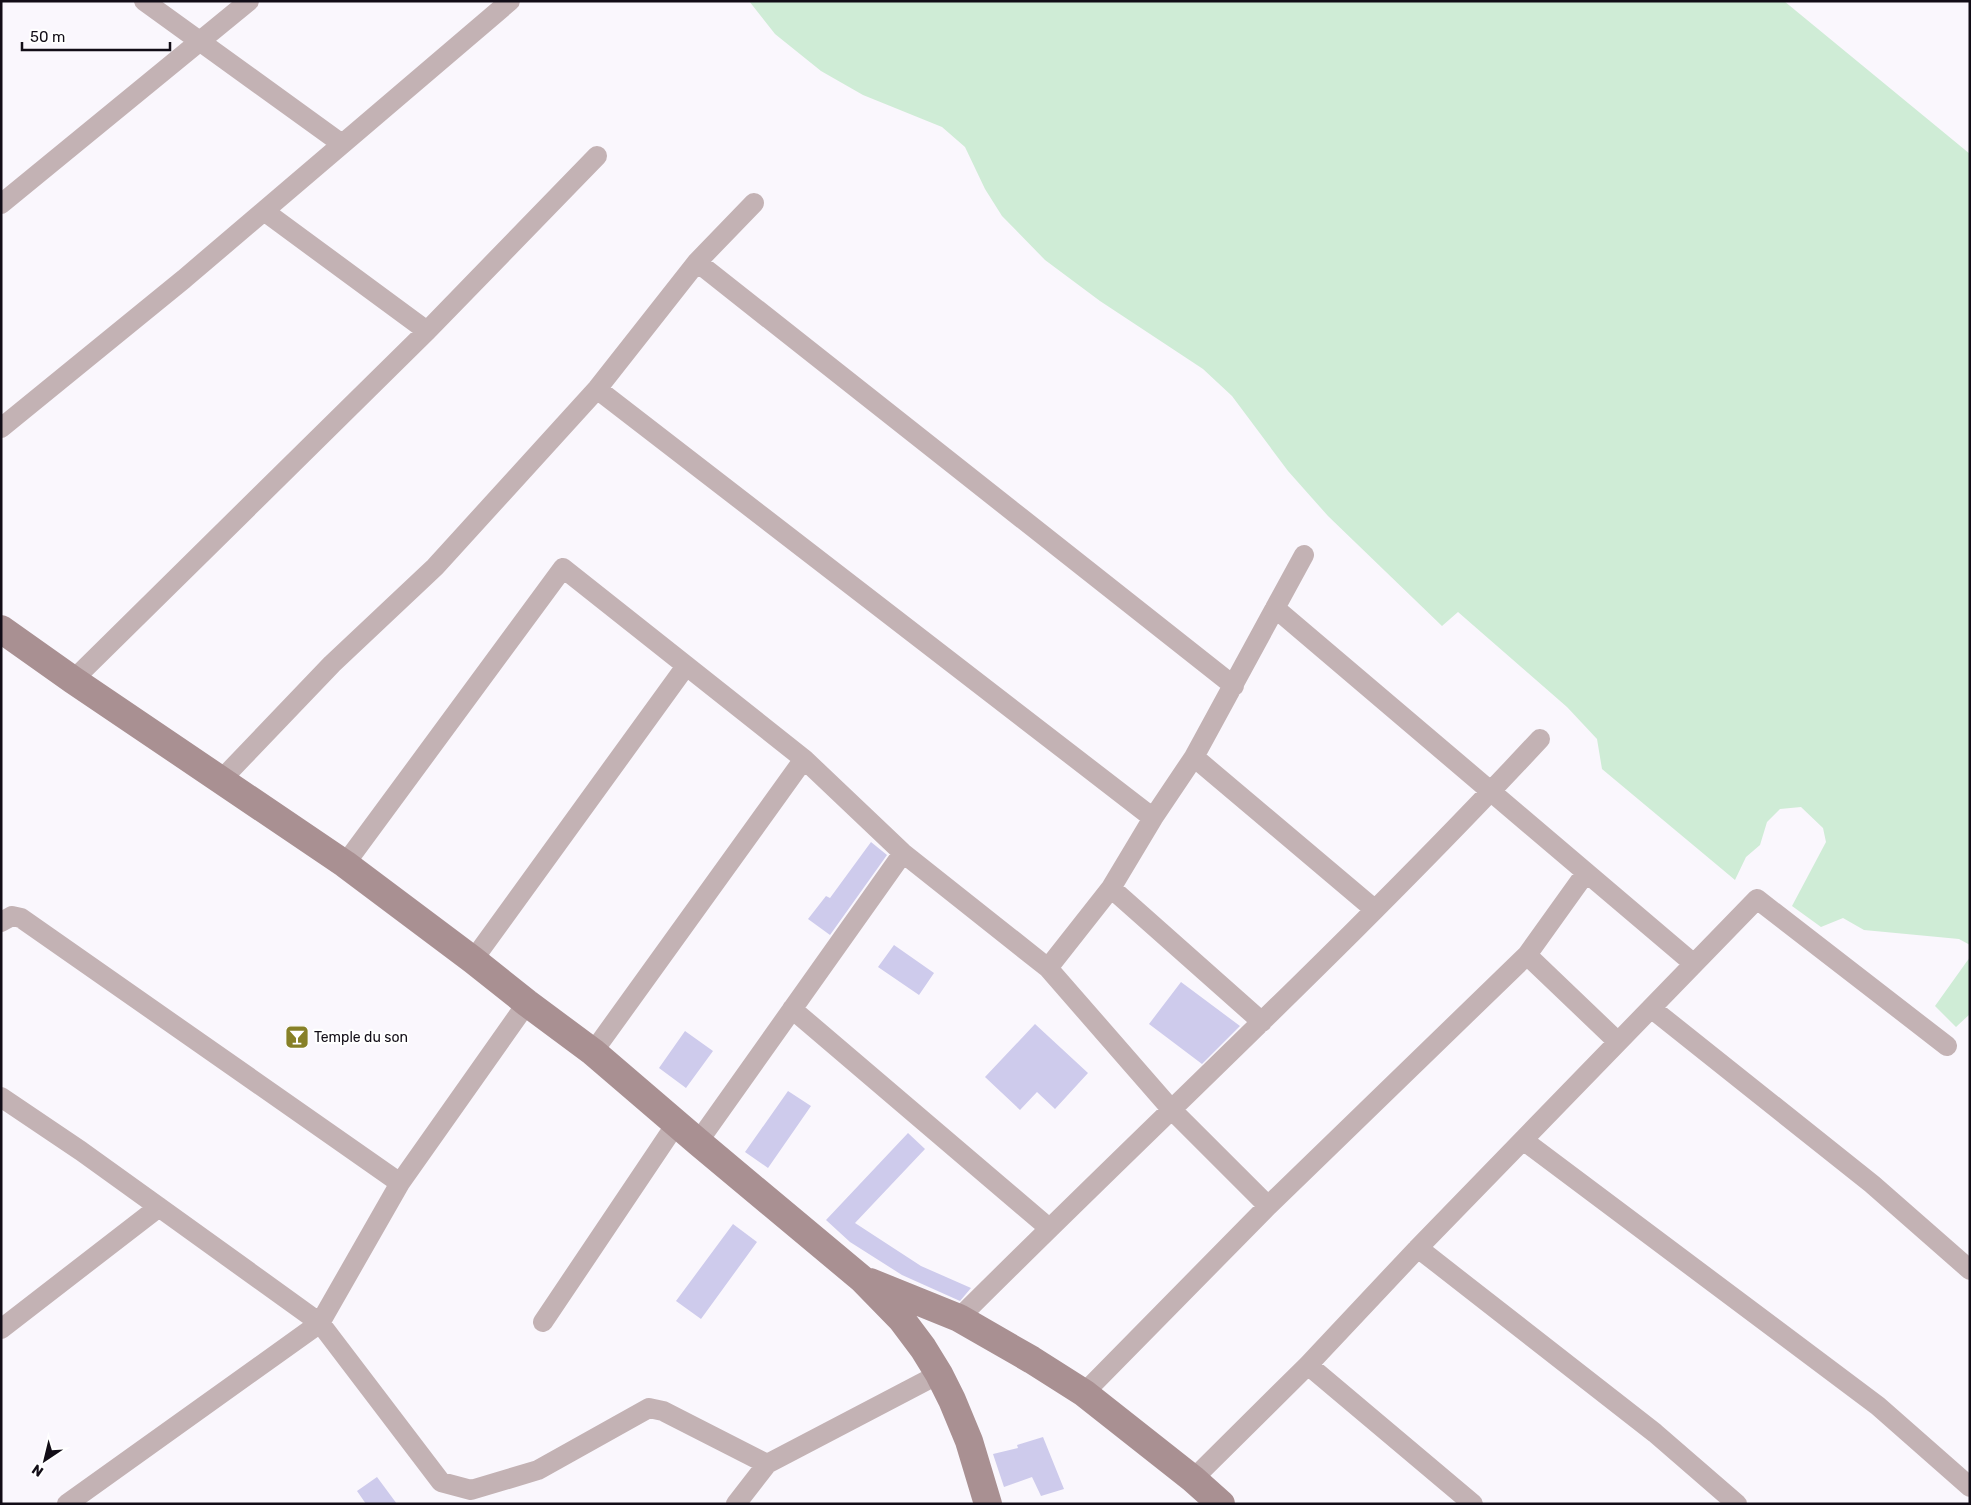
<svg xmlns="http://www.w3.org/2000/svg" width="1971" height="1505" viewBox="0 0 1971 1505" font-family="Rubik,sans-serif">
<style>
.green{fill:#cfecd6}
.building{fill:#cecbec}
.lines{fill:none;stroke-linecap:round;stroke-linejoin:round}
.street{stroke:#c3b2b4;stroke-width:20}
.secondary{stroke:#a99092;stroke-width:28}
.labels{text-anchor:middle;stroke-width:4.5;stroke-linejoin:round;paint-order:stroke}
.poi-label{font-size:14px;fill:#120d17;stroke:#fff;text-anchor:start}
</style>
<rect width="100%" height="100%" fill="#faf7fd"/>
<path class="green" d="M749,1H1784L1970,154V945L1959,939L1864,930L1843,918L1821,927L1792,906L1826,842L1823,828L1801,807L1780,809L1767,822L1760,845L1746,857L1735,880L1602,769L1597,739L1567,707L1458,612L1442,626L1328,516L1288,471L1232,396L1203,369L1100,301L1045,260L1002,216L985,189L965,147L942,127L863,95L821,71L775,34Z
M1970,957V1014L1956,1027L1935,1006Z"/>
<path class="building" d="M871,842L887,855L830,935L808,919L826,896L830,898Z
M894,945L934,973L919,995L878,967Z
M1181,982L1240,1026L1202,1064L1149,1024Z
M1035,1024L1088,1073L1055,1109L1037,1092L1020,1110L985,1077Z
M685,1031L713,1051L686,1088L659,1068Z
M788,1091L811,1106L768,1168L745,1152Z
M908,1133L925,1149L855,1223L921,1266L971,1288L960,1301L902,1275L850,1242L826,1220Z
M733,1224L757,1242L701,1319L676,1301Z
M1043,1437L1064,1489L1041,1496L1032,1477L1004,1487L993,1454L1018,1448L1017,1445Z
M377,1477L397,1504H366L357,1491Z"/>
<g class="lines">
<path class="street" d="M144,1L342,144
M1,204L249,1
M264,211L427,331
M697,262L1234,686
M597,389L1153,818
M1,428L184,279L510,1
M1275,608L1694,964
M73,680L427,331L597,156
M1194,757L1374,909
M221,780L332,664L435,567L597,389L697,262L754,203
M345,864L563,568L804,759L903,853L1048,968L1171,1109L1268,1206
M1111,888L1262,1022
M1,922L12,916L21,918L400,1183
M1527,955L1618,1042
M473,960L686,666
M1048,968L1111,888L1153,818L1194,757L1304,555
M1651,1008L1872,1184L1970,1270
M792,1009L1049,1228
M593,1052L804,759
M1,1097L81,1151L320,1323L441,1482L471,1490L538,1470L649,1408L663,1411L767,1464
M1523,1140L1878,1406L1970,1487
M698,1142L903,853
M1418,1248L1655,1433L1737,1504
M959,1318C1152,1125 1354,939 1540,739
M543,1322L676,1124
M1,1329L159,1207
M1308,1365L1473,1504
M1084,1393L1268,1206L1527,955L1585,874
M1193,1479L1308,1365L1418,1248L1757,899L1947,1046
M67,1504L320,1323L400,1183L527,1003
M736,1504L767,1464L939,1374"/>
<path class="secondary" d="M1,629L73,680L345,864L473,960L527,1003L593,1052L698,1142L862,1279L902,1320L923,1348L939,1374L952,1400L969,1441L988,1504
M870,1282L959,1318L1032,1360L1084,1393L1193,1479L1221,1504"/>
</g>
<defs>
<g id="bar-square" transform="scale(1.25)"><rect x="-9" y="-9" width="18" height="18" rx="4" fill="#878027" stroke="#fff"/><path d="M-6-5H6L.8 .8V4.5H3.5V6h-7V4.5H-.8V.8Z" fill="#fff"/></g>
</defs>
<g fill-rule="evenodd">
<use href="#bar-square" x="297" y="1037"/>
</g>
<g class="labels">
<g class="poi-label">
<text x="314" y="1042">Temple du son</text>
</g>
</g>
<rect width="1971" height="1505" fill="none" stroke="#120d17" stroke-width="5"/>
<g transform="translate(45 1460) rotate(215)" stroke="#ffffff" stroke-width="4" paint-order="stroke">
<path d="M0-4L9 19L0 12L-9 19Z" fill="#120d17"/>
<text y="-8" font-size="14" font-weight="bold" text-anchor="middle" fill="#120d17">N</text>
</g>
<path d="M22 42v8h148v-8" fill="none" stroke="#120d17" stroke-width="2.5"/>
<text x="30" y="42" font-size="15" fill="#120d17" stroke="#ffffff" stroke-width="4" paint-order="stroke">50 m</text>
</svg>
